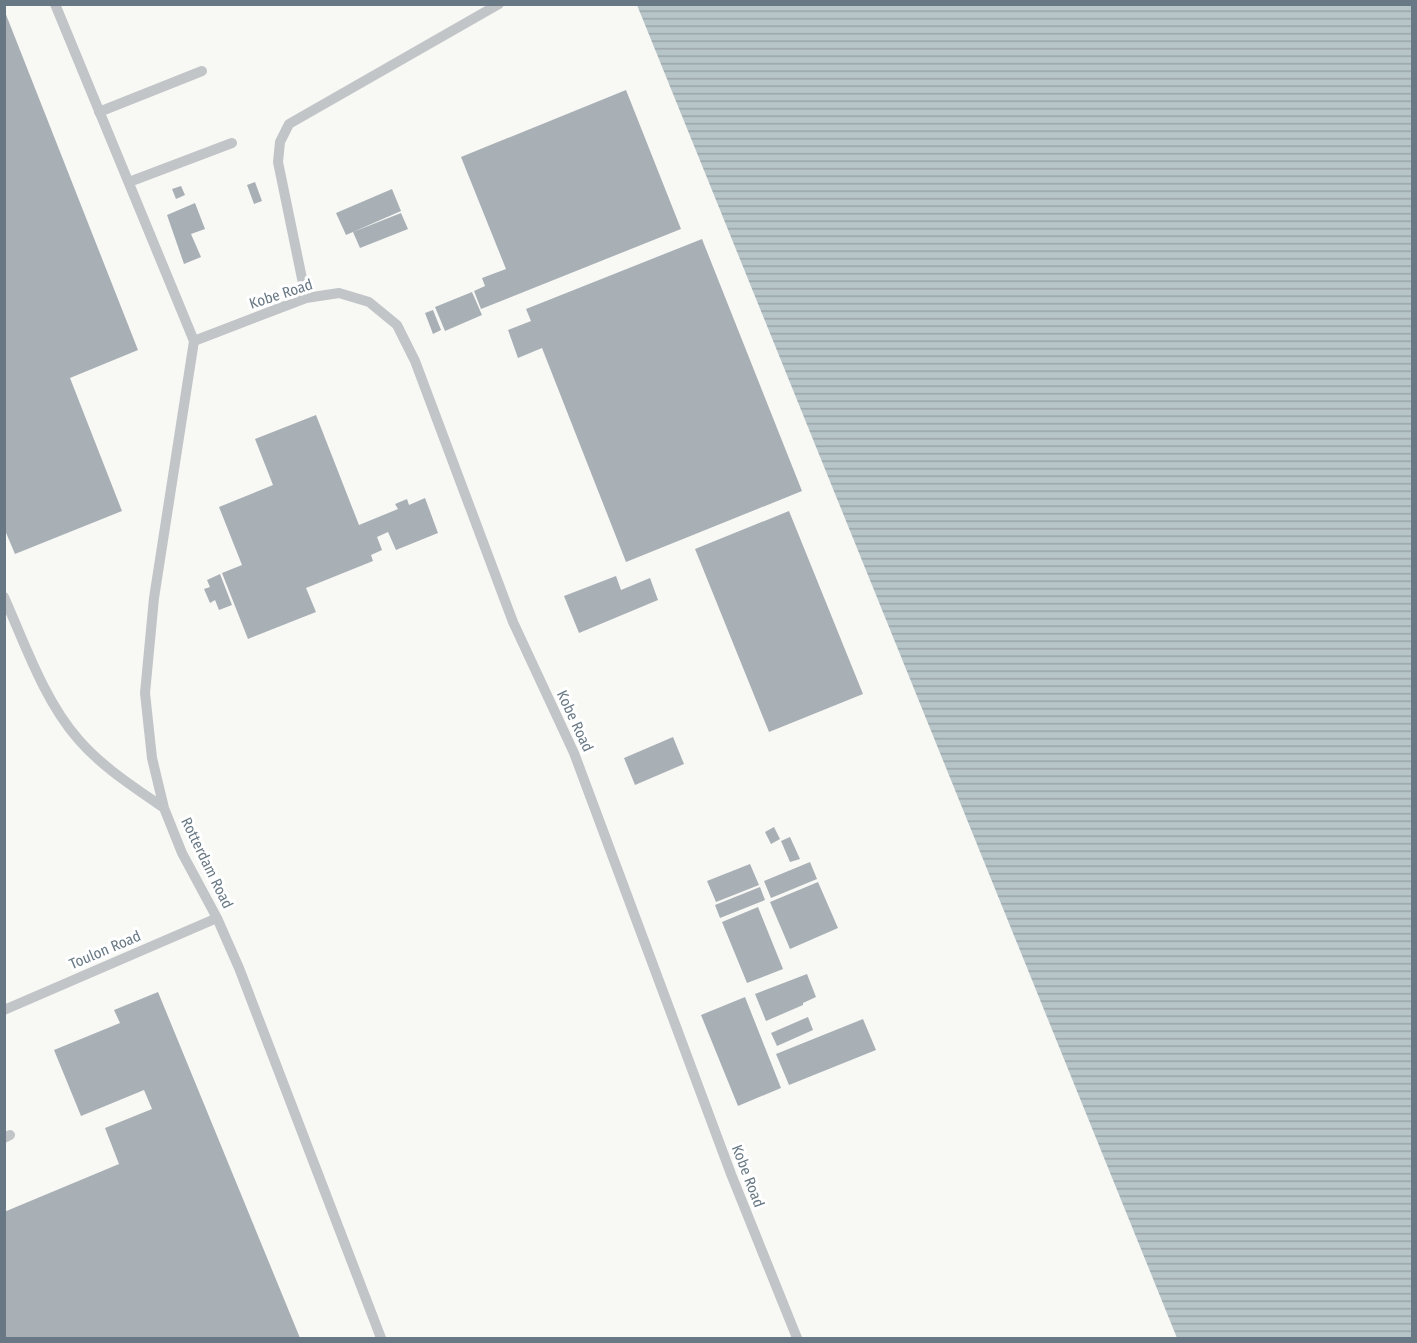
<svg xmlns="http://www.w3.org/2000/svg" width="1417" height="1343" viewBox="0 0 1417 1343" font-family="'Fira Sans Condensed',sans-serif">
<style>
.water{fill:url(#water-rules)}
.building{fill:#a8b0b6}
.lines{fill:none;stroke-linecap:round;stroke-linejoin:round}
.service{stroke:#c1c5c8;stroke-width:10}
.labels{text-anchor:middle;stroke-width:6;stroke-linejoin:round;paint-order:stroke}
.street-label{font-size:15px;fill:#687985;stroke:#fff}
</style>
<defs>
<pattern id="water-rules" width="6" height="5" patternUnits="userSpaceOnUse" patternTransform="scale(1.5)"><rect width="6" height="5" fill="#b8c5c8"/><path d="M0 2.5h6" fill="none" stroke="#99a5a8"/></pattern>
</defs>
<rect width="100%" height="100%" fill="#f8f8f5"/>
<path class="water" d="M637,5H1412V1338H1177Z"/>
<path class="building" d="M5,12L138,350L70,378L122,511L15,554L4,528Z
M626,90L681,229L481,309L474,291L485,286L482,278L506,269L461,157Z
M255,182L262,201L254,204L247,185Z
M181,186L185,195L176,199L172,189Z
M392,189L401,211L346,235L336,213Z
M195,203L205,229L191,234L201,257L184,264L167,215Z
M401,213L408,229L360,248L353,232Z
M702,239L802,491L626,562L542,348L518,358L508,330L531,321L526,309Z
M472,292L482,315L445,331L435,307Z
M433,310L441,330L433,334L425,313Z
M316,415L359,525L398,509L395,504L407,499L409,505L425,498L438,533L396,550L388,532L377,537L382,550L371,555L373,561L306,588L316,612L248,639L222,573L242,565L219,507L273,485L255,439Z
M789,511L863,694L769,732L695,549Z
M220,574L232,605L219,610L215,600L210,603L204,589L210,587L207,580Z
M616,576L621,590L650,578L658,600L579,633L564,596Z
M673,737L684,764L635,785L624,758Z
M774,827L780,839L771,844L765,832Z
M790,837L800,859L790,862L781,841Z
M810,862L817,879L771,898L764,881Z
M750,864L759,885L716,902L707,881Z
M818,882L838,928L790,949L770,902Z
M760,887L765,900L720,918L715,905Z
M758,907L783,969L747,983L722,922Z
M807,974L816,997L803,1003V1005L766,1021L755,994Z
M158,992L300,1338H4V1212L119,1164L105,1128L152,1109L144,1090L81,1116L54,1050L120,1023L114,1010Z
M745,997L781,1088L738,1106L701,1015Z
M808,1017L813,1030L777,1046L771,1033Z
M863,1019L876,1050L789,1085L776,1054Z"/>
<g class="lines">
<path class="service" d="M55,4L194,341L154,598L145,693L152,758L164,808L182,853L217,918L239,968L381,1338
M99,112L202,71
M129,182L232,143
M306,298L278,162L280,142L289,124L499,4
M194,341L306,298L339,293L369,302L397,325L415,361L513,622L574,753L731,1174L797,1338
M4,597C25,644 44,700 78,739C102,767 134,787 164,808
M4,1010L217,918
M4,1138L10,1135"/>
</g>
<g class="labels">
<g class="street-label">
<text transform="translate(281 294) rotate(-18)" y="5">Kobe Road</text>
<text transform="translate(575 721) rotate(65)" y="5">Kobe Road</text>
<text transform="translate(207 863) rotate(64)" y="5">Rotterdam Road</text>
<text transform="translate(105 950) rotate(-23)" y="5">Toulon Road</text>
<text transform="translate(748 1176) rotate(69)" y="5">Kobe Road</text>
</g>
</g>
<rect width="1417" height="1343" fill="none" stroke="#687985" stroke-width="12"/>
</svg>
